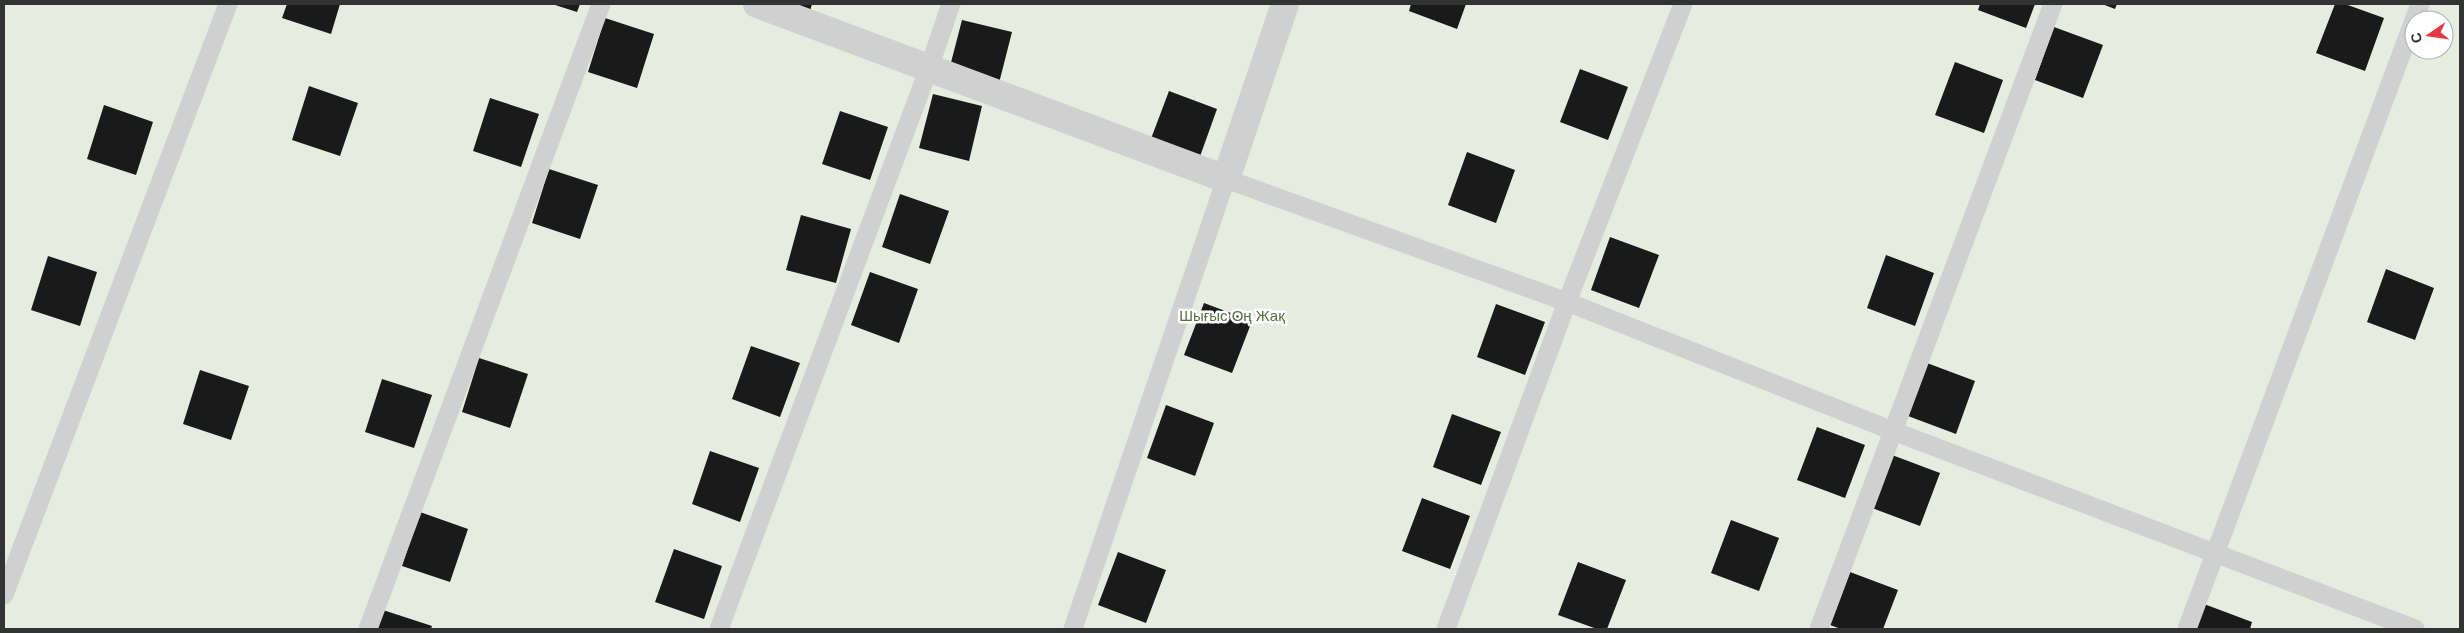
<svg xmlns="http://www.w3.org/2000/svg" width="2464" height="633" viewBox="0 0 2464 633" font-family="Helvetica,sans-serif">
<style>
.green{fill:#e6ecdf;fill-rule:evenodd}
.building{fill:#1a1a1a}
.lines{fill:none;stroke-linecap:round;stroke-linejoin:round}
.lane{stroke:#d0d0d0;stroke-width:19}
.street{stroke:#d0d0d0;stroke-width:28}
.labels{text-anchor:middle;stroke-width:5;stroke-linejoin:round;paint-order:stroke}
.park-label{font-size:15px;fill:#56703f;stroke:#fff}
</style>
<rect width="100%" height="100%" fill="#fff"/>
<path class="green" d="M4,4H2460V629H4ZM2414,20H2444V50H2414Z"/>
<path class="building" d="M287,4H340L331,34L282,18Z
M552,4H580L577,12Z
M769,4H812L809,15Z
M1411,4H1466L1457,29L1409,11Z
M1980,4H2035L2026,28L1978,10Z
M2102,4H2117L2115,9Z
M2335,4H2345L2384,18L2365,71L2316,53Z
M605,18L654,34L637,88L588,72Z
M962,20L1012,32L998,87L948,74Z
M2054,27L2103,45L2083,98L2035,80Z
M1955,62L2003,80L1984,133L1935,115Z
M1580,69L1628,87L1608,140L1560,122Z
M309,86L358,103L340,156L292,140Z
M1169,91L1217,109L1198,162L1149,144Z
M933,94L982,106L969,161L919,148Z
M490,98L539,114L521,167L473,151Z
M104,105L153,122L136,175L87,159Z
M840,111L888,127L870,180L822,164Z
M1467,152L1515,170L1496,223L1448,205Z
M549,169L598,185L580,239L532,223Z
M900,194L949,211L930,264L882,247Z
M801,215L851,229L836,283L786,270Z
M1610,237L1659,255L1639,308L1591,290Z
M1886,255L1934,273L1915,326L1867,308Z
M48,256L97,272L80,326L31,310Z
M2386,269L2434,288L2415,340L2367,322Z
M870,272L918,289L899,343L851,325Z
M1204,303L1252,321L1232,373L1184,355Z
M1496,304L1545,322L1525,375L1477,357Z
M751,346L800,363L780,417L732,399Z
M479,358L528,374L510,428L462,412Z
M1927,363L1975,381L1956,434L1908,416Z
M200,370L249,386L231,440L183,424Z
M382,379L432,395L414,448L365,432Z
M1166,405L1214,423L1195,476L1147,458Z
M1452,414L1501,432L1481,485L1433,467Z
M1817,427L1865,445L1845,498L1797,480Z
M710,451L759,468L740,522L692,504Z
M1892,455L1940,473L1920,526L1872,508Z
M1422,498L1470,516L1450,569L1402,551Z
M420,512L468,529L450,582L402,566Z
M1731,520L1779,538L1759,591L1711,573Z
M674,549L722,566L704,619L655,602Z
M1118,552L1166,570L1146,623L1098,605Z
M1578,562L1626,580L1607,629H1597L1558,615Z
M1850,572L1898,590L1883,629H1841L1830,625Z
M2204,604L2252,622L2250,629H2195Z
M383,610L432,626L431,629H377Z"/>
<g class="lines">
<path class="lane" d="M4,595L228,4
M368,629L601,4
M719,629L929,68L951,4
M1073,629L1226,179L1567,302L1893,431L2415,629
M1446,629L1567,302L1683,4
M1819,629L2053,4
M2187,629L2420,4"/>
<path class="street" d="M757,4L1226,179L1285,4"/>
</g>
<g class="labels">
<g class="park-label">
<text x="1232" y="321">Шығыс Оң Жақ</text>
</g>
</g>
<rect width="2464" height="633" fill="none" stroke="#333333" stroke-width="10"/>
<g transform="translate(2429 35) rotate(257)"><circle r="24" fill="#ffffff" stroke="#adadad"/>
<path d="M0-4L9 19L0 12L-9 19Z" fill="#e63946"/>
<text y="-8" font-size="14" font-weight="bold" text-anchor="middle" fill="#333333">С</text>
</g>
</svg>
